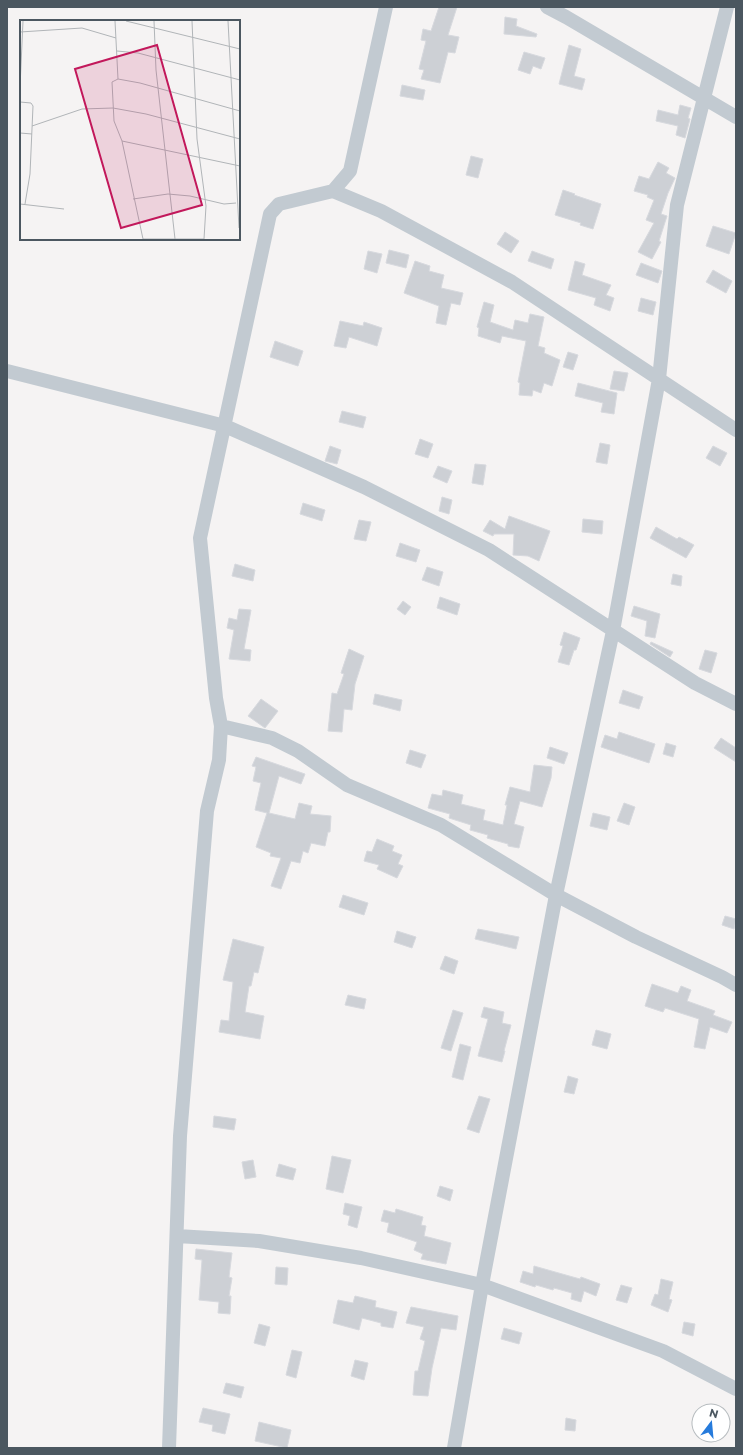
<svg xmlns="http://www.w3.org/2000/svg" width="743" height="1455" viewBox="0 0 743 1455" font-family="Montserrat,sans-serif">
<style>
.building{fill:#cdd0d5;stroke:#d7d9de}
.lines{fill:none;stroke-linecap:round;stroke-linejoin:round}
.street{stroke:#c2cad1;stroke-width:14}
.inset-road{fill:none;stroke:#b1b5b8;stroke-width:1}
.view{fill:#c2185b;fill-opacity:0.15;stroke:#c2185b;stroke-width:2}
.inset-edge{fill:none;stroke:#4b5760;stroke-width:2}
</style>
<rect width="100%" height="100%" fill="#f5f3f3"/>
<path class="building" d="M439,7H457L448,35L459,37L455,53L448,52L440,83L421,79L424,70L419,69L426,41L421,40L423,29L431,31Z
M505,17L517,19L516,26L537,34L536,37L504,34Z
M569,45L581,49L574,76L585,79L582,90L559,84Z
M524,52L545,58L541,69L533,66L530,74L518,70Z
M402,85L425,90L423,100L400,96Z
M680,105L691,108L688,118L690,119L685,138L676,135L678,126L656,121L658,110L678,115Z
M471,156L483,159L478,178L466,175Z
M658,162L669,168L666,173L675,178L668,193L661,214L667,216L659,241L661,242L652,259L638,252L654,223L646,220L654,200L647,197L648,195L634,191L639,176L649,179Z
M563,190L575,194L574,195L601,204L593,229L580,225L581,223L555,215Z
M713,226L736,233L729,254L706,246Z
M505,232L519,241L511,253L497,244Z
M389,250L409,255L406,268L386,263Z
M368,251L382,254L377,273L364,269Z
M532,251L554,259L551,269L528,261Z
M415,261L430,266L429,271L444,275L441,288L463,293L460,305L451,303L446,325L436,323L439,306L404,293Z
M575,261L585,264L582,275L611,285L606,295L614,298L610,311L594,305L596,298L568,290Z
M641,263L662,271L658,283L636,275Z
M713,270L732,281L726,293L706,282Z
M641,298L656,302L653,315L638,311Z
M484,302L494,305L490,322L513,330L515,320L528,323L530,314L544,317L538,346L545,348L544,353L560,360L552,386L544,383L541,393L533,390L532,396L519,395L520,383L518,382L526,341L502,336L500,343L478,336L479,328L477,327Z
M340,321L363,326L364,322L382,328L377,346L349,337L346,348L334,346Z
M275,341L303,351L298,366L270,357Z
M568,352L578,355L573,370L563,367Z
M614,371L628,373L624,391L610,389Z
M578,383L617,393L614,414L601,412L603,403L575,396Z
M342,411L366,417L363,428L339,422Z
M420,439L433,444L428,458L415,454Z
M600,443L610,445L607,464L596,462Z
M330,446L341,450L337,464L325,461Z
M713,446L727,453L720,466L706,458Z
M475,464L486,465L483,485L472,483Z
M438,466L452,471L447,483L433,477Z
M442,497L452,500L449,514L439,511Z
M303,503L325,510L322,521L300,514Z
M509,516L550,531L539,561L528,556L513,555L514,534H494L493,536L483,531L490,520L505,529Z
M583,519L603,521L602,534L582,532Z
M359,520L371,522L366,541L354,539Z
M656,527L677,539L679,537L694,545L686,558L650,538Z
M400,543L420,550L416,562L396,556Z
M235,564L255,570L253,581L232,576Z
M427,567L443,572L439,586L422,580Z
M673,574L682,576L681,586L671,584Z
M440,597L460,604L457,615L437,608Z
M403,601L411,607L405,615L397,609Z
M634,606L660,614L655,638L645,636L647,621L631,616Z
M239,609L251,610L244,649L251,650L250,661L229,659L234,630L227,628L229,618L237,620Z
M564,632L580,638L576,650H574L569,665L558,662L563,646L560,645Z
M651,642L673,652L670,657L650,644Z
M349,649L364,656L355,684L352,710L344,709L342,732L328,731L332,693L337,694L344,674L341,673Z
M705,650L717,653L711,673L699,669Z
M623,690L643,697L639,709L619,703Z
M375,694L402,700L400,711L373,704Z
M261,699L278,711L265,728L248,716Z
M619,732L655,744L649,763L601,747L605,735L617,739Z
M721,738L736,748V762L714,748Z
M666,743L676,746L673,757L663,754Z
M550,747L568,753L564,764L547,758Z
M410,750L426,755L421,768L406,763Z
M256,757L305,774L301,784L279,776L269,813L295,819L299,803L312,806L310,814L331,816L330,832H328L325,846L311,843L308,853L303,851L300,863L291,861L281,889L271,886L281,858L270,856L271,853L256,847L267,813L255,810L261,783L253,781L256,767L252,766Z
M534,765L552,767L551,778L542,807L520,801L514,824L524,827L519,848L508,846V844L487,838L488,835L470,830L471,825L449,818L450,814L428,808L432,794L442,796L443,790L463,795L461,804L485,810L483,820L503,825L507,805H505L510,787L530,792Z
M624,803L635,807L629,825L617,821Z
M593,813L610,817L607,830L590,826Z
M377,839L394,846L392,851L402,855L398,864L403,866L397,878L377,869L379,865L364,861L367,851L372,852Z
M343,895L368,903L364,915L339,907Z
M725,916L736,919L734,929L722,925Z
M478,929L519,937L516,949L475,939Z
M397,931L416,937L412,948L394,942Z
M233,939L264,947L258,973L254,972L251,986H249L245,1012L264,1016L260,1039L219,1032L221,1020L229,1021L233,982L223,980Z
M445,956L458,961L454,974L440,969Z
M652,984L678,993L681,986L691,990L687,1001L715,1011L713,1015L732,1022L727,1033L710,1027L705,1049L694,1047L699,1019L665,1008L663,1012L645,1006Z
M348,995L366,999L364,1009L345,1005Z
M484,1007L504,1012L502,1023L511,1025L504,1051H505L502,1062L478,1056L488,1019L481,1017Z
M453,1010L463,1013L451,1051L441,1048Z
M596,1030L611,1034L607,1049L592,1045Z
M460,1044L471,1047L463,1080L452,1077Z
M568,1076L578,1079L574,1094L564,1092Z
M479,1096L490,1099L479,1133L467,1129Z
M214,1116L236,1119L234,1130L213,1127Z
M332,1156L351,1160L343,1193L326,1189Z
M253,1160L256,1177L245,1179L242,1162Z
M279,1164L296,1169L293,1180L276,1176Z
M440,1186L453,1190L450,1201L437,1196Z
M345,1203L362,1207L357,1228L348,1225L350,1216L343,1214Z
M396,1209L423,1217L421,1225L426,1226L424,1236L451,1243L446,1264L421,1259L423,1254L414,1250L417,1242L387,1232L389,1223L381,1221L384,1210L395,1213Z
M196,1249L232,1253L229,1277L232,1278L229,1296H231L230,1314L218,1313L219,1302L199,1300L202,1260L195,1259Z
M534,1266L580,1279L581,1277L600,1284L596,1296L584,1291L581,1302L571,1299L572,1293L554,1288L553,1290L536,1285L535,1287L520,1282L523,1271L533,1274Z
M276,1267L288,1268L287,1285L275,1284Z
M661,1279L673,1282L669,1299L672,1300L668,1312L651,1305L655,1294L658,1295Z
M621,1285L632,1288L627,1303L616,1300Z
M355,1296L376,1301L375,1307L397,1312L393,1328L381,1326V1323L362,1318L359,1330L333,1323L338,1300L353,1303Z
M411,1307L458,1316L456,1330L441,1328L432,1368L428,1396L413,1395L415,1371H418L425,1341L420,1339L424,1327L406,1323Z
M684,1322L695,1324L693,1336L682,1333Z
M259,1324L270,1327L265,1346L254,1343Z
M504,1328L522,1333L519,1344L501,1339Z
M292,1350L302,1352L296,1378L286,1375Z
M355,1360L368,1363L364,1380L351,1376Z
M226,1383L244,1387L241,1398L223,1393Z
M203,1408L230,1414L225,1434L212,1431L213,1425L199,1422Z
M566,1418L576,1420L575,1431L565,1430Z
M259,1422L291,1430L287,1448L255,1441Z"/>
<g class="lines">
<path class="street" d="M547,7L566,17L736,117
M333,191L350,171L386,7
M7,371L225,426L364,487L489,550L695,683L736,704
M221,726L272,738L298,751L347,785L441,825L556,895L636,937L722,977L736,985
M177,1236L259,1241L361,1258L482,1285L663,1351L736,1389
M169,1448L180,1136L207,811L219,760L221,726L216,698L200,538L270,214L279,204L333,191L381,211L512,282L736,430
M454,1448L482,1285L556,895L613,631L659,379L677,205L727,7"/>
</g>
<g transform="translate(20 20)">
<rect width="220" height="220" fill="#f5f3f3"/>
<path class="inset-road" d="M95,1L98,59M106,1L220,29M134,1L136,50L155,219M172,1L177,119L186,186L184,219M208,1L219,208M0,12L62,8L96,18M97,31L118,33L220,60M0,67L3,1M0,82L11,83L13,86L10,154L5,184M12,106L62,89L93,88L126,94L220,119M0,113L12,114M102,121L220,146M113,179L148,174L170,176L204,184L216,183M0,184L44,189M123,219L102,121L94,101L92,62L98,59L120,63L220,91M123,219H184"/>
<path class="view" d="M137,25L182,185L101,208L55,49Z"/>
<rect width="220" height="220" class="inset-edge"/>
</g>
<rect width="743" height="1455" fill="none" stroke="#4b5760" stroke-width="16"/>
<g transform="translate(711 1423) rotate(16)"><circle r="19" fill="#ffffff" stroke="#b7bcbf"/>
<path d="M0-3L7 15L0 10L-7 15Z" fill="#267bdc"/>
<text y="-6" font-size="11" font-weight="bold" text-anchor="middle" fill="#4b5760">N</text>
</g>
</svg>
